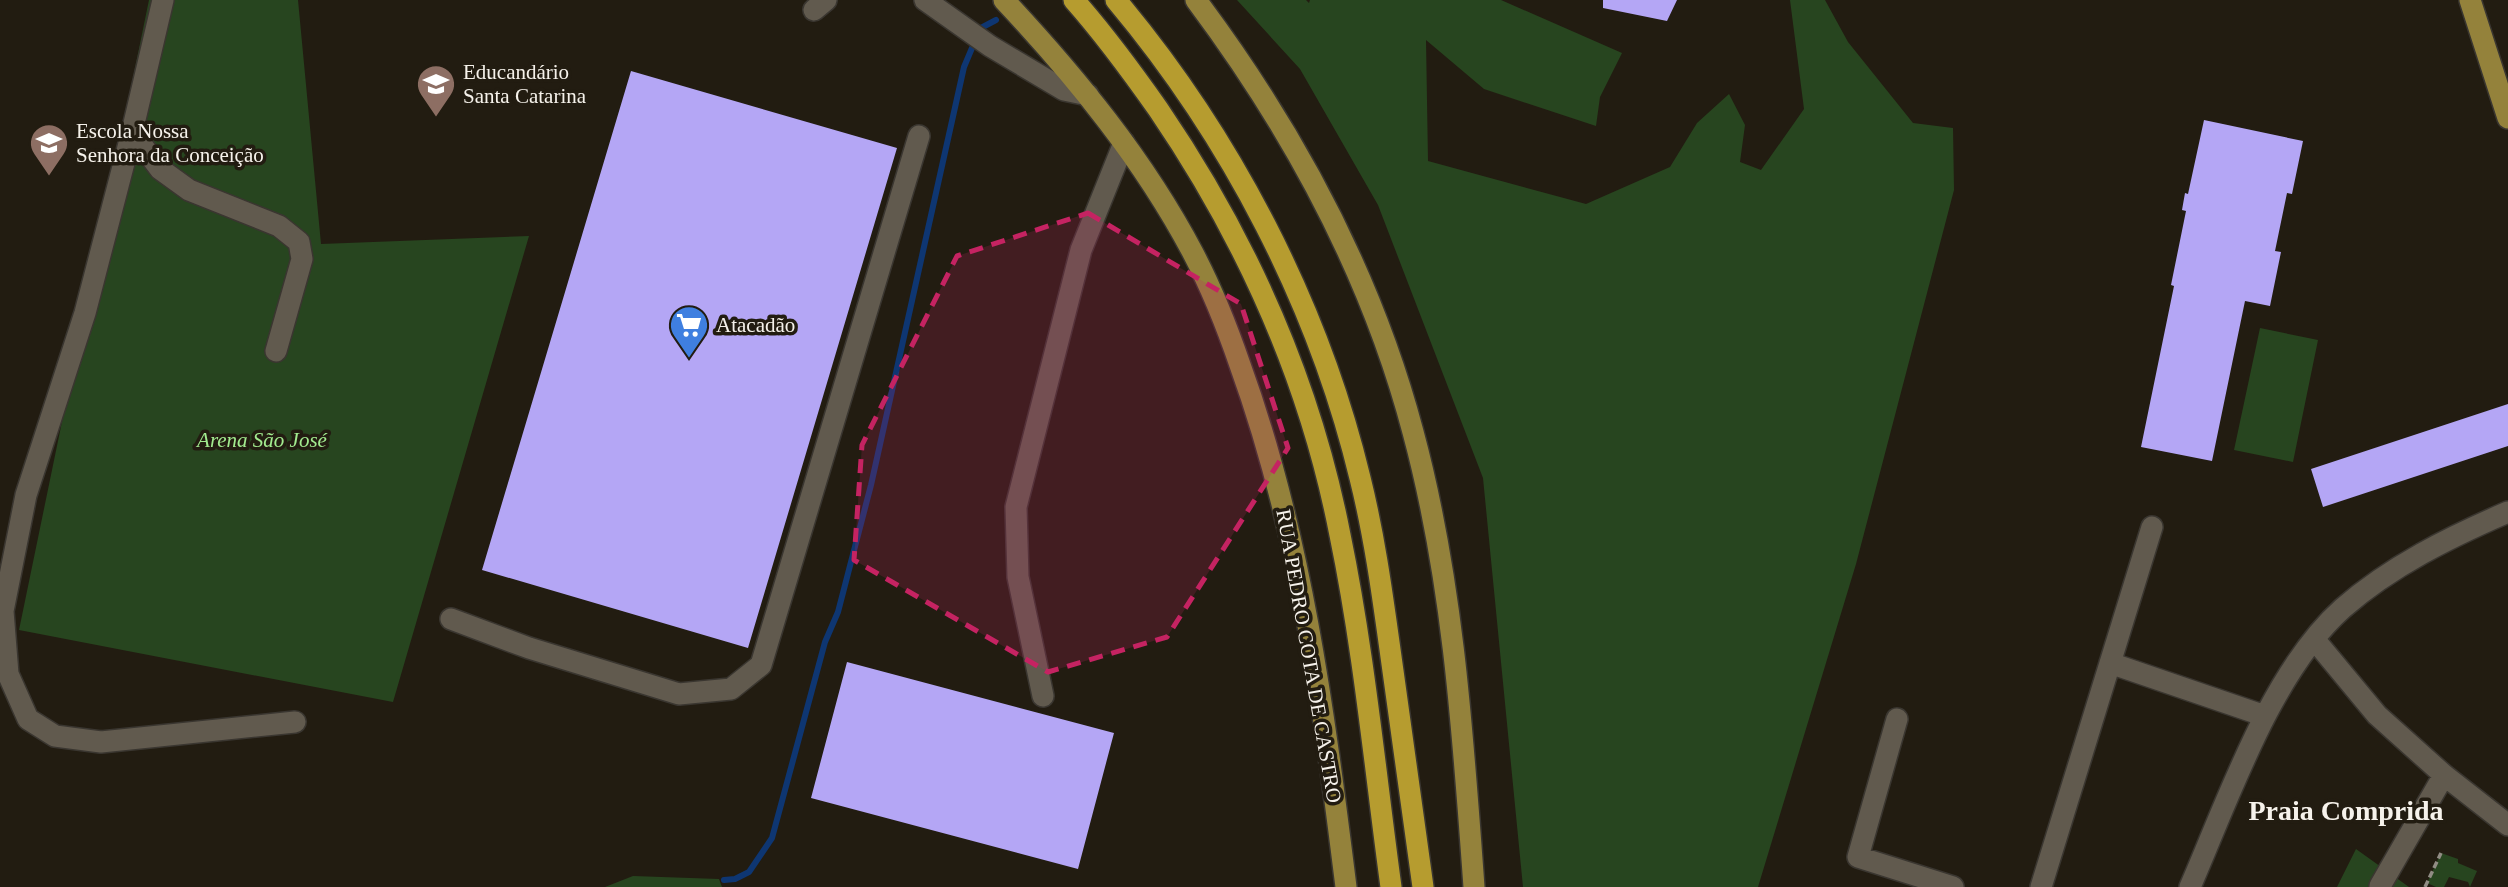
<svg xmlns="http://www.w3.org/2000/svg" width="2508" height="887" viewBox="0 0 2508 887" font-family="'Times New Roman',serif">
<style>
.green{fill:#27451f}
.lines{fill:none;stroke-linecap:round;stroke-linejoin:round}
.stream{stroke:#0e3672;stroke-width:6}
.building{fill:#b4a6f5}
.minor-casing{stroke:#3a3630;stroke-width:24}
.major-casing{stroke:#3a3630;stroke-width:24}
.highway-casing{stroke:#3a3630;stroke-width:24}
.path{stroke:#918c84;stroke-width:3.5;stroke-dasharray:7 3.5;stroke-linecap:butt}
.minor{stroke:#615a4e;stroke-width:21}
.major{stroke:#94823b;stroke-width:21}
.highway{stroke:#b69c2f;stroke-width:21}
.marked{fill:#c52362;fill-opacity:0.2;stroke:#c52362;stroke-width:5;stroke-dasharray:14 9;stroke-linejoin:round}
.labels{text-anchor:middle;stroke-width:7;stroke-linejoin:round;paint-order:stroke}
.poi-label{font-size:21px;fill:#f6f2eb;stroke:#221c11;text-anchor:start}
.park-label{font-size:21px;font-style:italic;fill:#a2eb8f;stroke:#221c11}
.street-label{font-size:21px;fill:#f6f2eb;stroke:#221c11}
.district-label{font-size:28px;font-weight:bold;fill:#f6f2eb;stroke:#221c11}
</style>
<rect width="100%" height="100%" fill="#221c11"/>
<path class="green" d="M149,0H298L321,244L529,236L393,702L19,630Z
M1237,0H1306L1309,3L1310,0H1501L1622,53L1600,97L1596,126L1484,89L1426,40L1428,161L1586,204L1670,167L1697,123L1729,94L1745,125L1740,162L1761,170L1804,109L1790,0H1825L1848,42L1913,123L1953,128L1954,190L1856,564L1758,887H1523L1483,478L1378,205L1300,69Z
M2260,328L2318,340L2293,462L2234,450Z
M2356,849L2409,887H2337Z
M2441,853L2458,859V863L2477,871L2470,887L2468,882L2449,877L2444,887H2436L2427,883Z
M633,876L719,879L722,887H605Z"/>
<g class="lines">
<path class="stream" d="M979,29L996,20
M724,880L735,879L749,872L772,838L825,642L838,612L871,485L964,67L972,48"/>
</g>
<path class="building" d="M1603,0H1677L1667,21L1603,8Z
M631,71L897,148L748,648L482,570Z
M2204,120L2303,141L2292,194L2287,193L2275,251L2281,252L2270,306L2245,301L2212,461L2141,447L2174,286L2171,285L2186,211L2182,210L2185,193L2188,194Z
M2508,404V446L2323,507L2311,469Z
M847,662L1114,733L1078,869L811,798Z"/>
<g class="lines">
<g class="minor-casing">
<path id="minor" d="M163,0L132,132L160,169L189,190L279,226L299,242L302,259L276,351
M925,0L990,46L1064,90L1088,95
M814,10L826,0
M132,132L85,313L26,495L3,611L8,674L28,719L55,736L101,742L295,722
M451,619L529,648L679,694L731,689L761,665L919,136
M2314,639L2377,715L2444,775L2508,825
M2110,663L2265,716
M1043,696L1018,577L1016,507L1081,250L1124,143
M1897,719L1858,857L1953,887
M2380,886L2444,775
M2041,887L2152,527
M2190,887C2228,800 2271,672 2343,608C2391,566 2450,537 2508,512"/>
</g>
<g class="major-casing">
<path id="major" d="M1004,0C1076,77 1144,160 1193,253C1212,289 1227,327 1240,365C1301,533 1324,711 1346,887
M1196,0C1294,131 1371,273 1413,432C1453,580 1463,735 1474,887
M2470,0L2508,118"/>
</g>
<g class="highway-casing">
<path id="highway" d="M1074,0C1104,34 1132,72 1158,109C1246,238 1310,381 1340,535C1364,651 1375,770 1391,887
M1116,0C1231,137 1318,304 1360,478C1376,542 1384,607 1393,671C1403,743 1413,815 1423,887"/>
</g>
<path class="path" d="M2425,887L2441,853"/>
<use href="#minor" class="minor"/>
<use href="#major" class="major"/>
<use href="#highway" class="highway"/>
</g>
<path class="marked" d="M1088,213L1241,304L1288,448L1167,637L1048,672L854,560L862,445L957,256Z"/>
<defs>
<g id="school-pin" transform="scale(2.0125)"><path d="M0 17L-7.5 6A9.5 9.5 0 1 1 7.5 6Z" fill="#8d6e63" stroke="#221c11"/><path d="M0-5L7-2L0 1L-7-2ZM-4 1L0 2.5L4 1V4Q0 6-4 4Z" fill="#fff"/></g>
<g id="supermarket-pin" transform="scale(2.0125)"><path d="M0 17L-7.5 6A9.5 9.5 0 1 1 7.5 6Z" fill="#3f7fe0" stroke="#221c11"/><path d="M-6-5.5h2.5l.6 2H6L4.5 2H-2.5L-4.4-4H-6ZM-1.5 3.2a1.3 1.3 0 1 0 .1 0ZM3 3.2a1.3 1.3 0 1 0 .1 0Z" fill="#fff"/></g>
</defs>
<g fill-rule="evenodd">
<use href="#school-pin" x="436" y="84"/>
<use href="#school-pin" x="49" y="143"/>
<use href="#supermarket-pin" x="689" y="325"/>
</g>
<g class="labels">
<g class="poi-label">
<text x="463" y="79">Educandário<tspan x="463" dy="24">Santa Catarina</tspan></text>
<text x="76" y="138">Escola Nossa<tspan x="76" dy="24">Senhora da Conceição</tspan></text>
<text x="716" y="332">Atacadão</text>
</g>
<g class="park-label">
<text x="262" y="447">Arena São José</text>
</g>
<g class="street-label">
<text transform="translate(1309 656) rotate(80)" y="7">RUA PEDRO COTA DE CASTRO</text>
</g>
<g class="district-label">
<text x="2346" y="820">Praia Comprida</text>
</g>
</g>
</svg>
